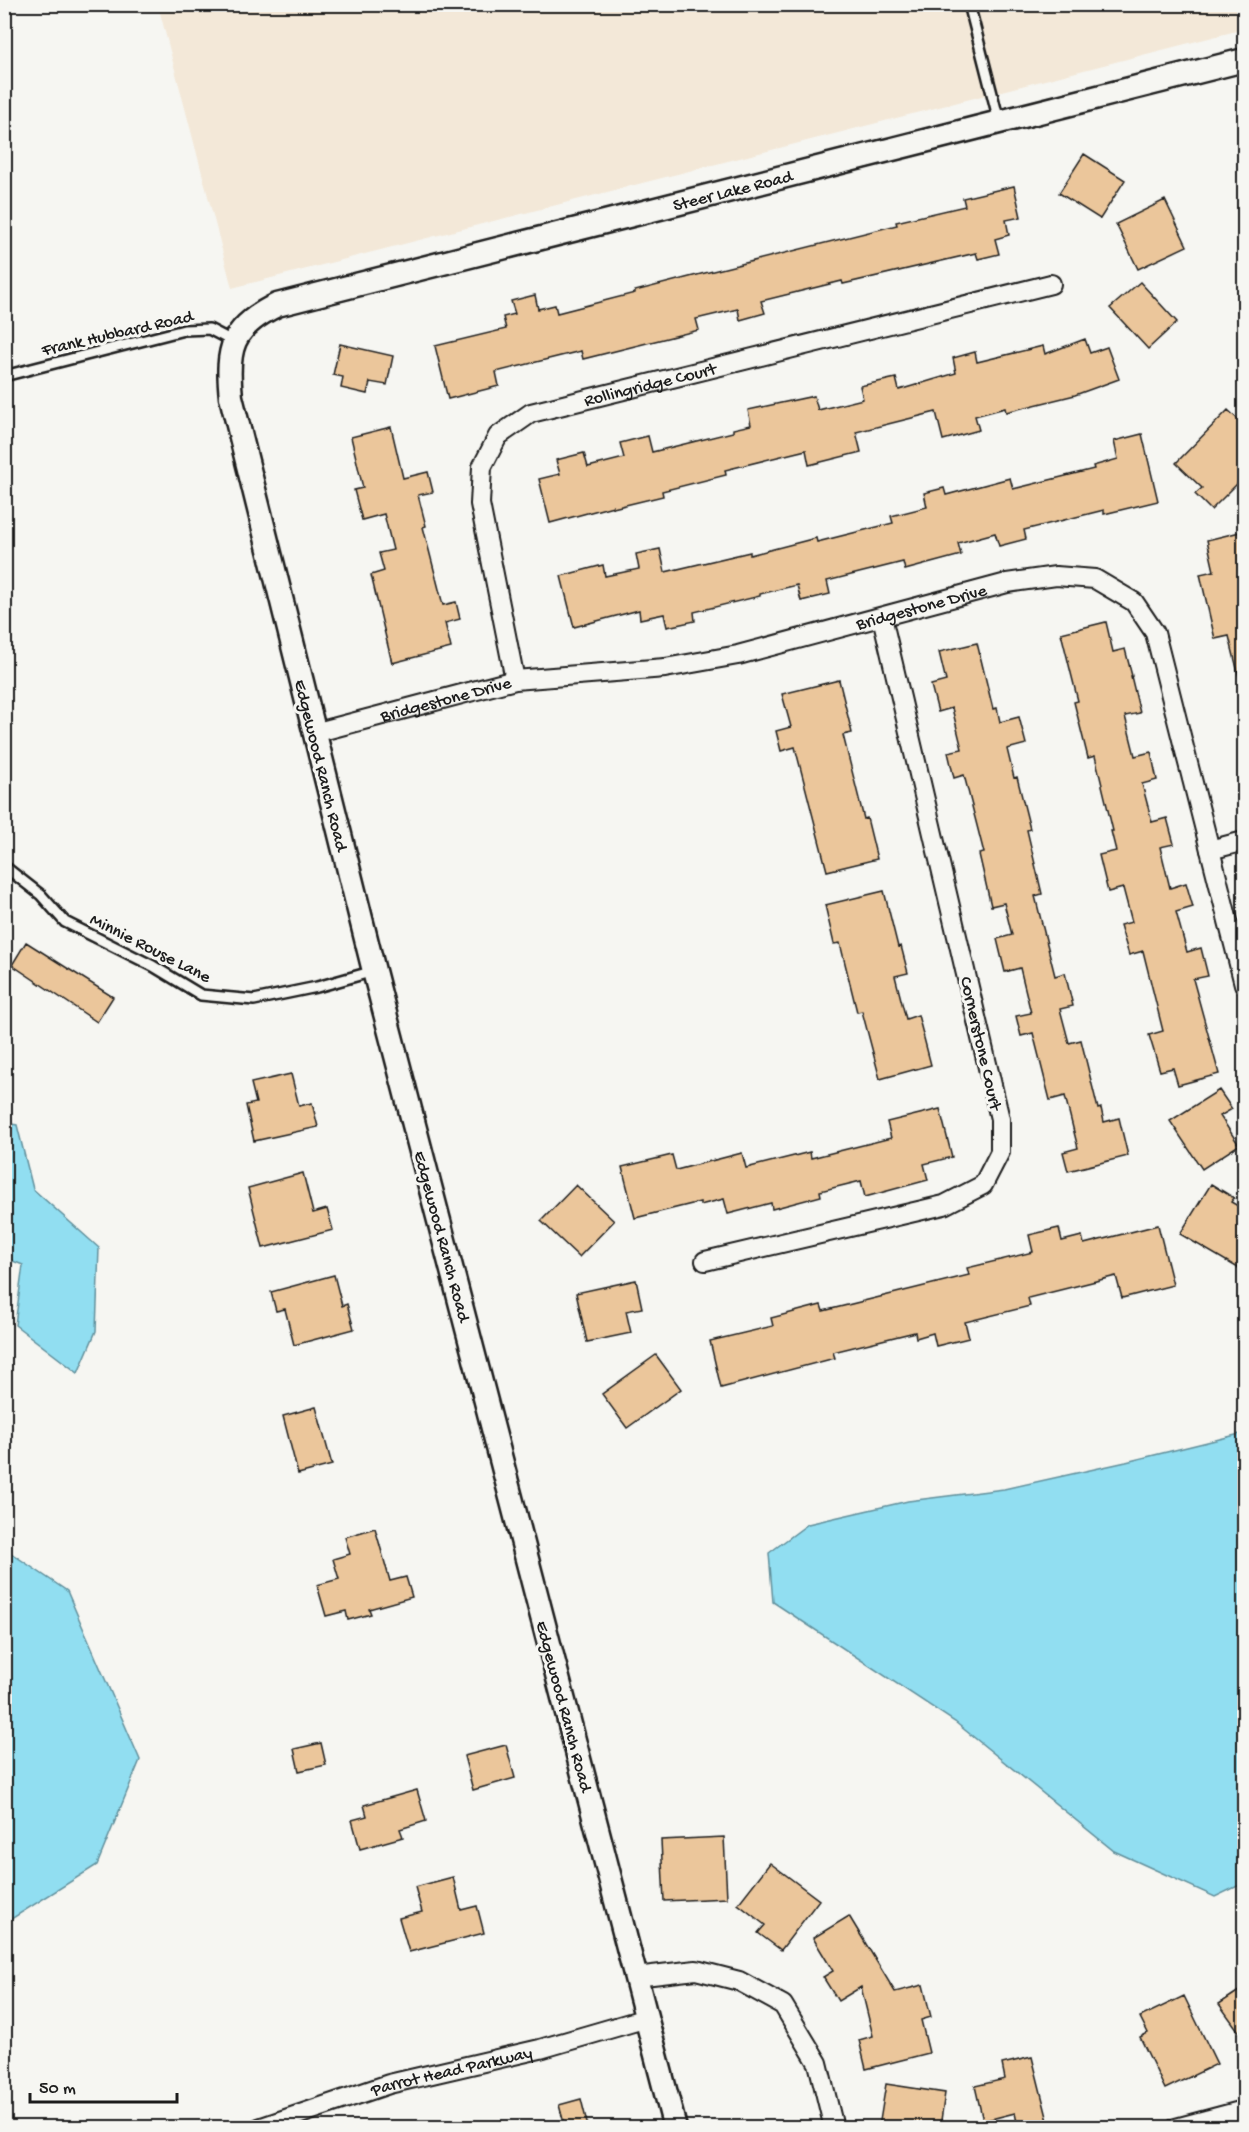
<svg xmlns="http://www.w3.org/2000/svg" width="1249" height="2132" viewBox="0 0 1249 2132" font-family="'Gochi Hand',sans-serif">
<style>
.built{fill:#f3e8d8}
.water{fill:#91def1;stroke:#62909c;stroke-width:1.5}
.building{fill:#ebc69b;stroke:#1c1c1c;stroke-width:1.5}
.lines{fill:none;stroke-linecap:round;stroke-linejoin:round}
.service-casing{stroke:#1c1c1c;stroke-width:14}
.minor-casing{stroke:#1c1c1c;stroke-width:22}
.tertiary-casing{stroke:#1c1c1c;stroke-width:27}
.service{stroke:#f6f6f2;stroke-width:9}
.minor{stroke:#f6f6f2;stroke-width:18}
.tertiary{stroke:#f6f6f2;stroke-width:22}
.labels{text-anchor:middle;stroke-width:6;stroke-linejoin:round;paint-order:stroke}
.street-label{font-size:18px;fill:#1c1c1c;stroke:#f6f6f2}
</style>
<rect width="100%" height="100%" fill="#f6f6f2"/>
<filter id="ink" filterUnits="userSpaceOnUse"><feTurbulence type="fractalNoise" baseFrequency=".0167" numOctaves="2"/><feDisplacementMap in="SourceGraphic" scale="12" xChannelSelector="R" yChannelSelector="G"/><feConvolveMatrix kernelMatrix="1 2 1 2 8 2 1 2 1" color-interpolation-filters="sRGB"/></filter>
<g filter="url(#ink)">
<path class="built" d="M1244,4V29L232,288L158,5Z"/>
<path class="water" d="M5,1123L17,1125L33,1189L99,1248L96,1331L78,1373L15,1325L23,1265L5,1258Z
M1244,1433V1883L1215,1897L1114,1851L955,1722L773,1602L769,1553L808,1524L908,1501L1004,1489L1126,1462Z
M5,1549L67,1591L140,1760L97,1865L5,1923Z"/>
<path class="building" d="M1084,154L1125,180L1100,219L1059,193Z
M1014,186L1021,217L1006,220L1009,235L995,239L999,254L978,259L976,253L843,284L842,281L761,301L765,313L740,320L738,309L696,319L699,330L583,359L581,351L496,372L499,386L448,399L435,346L506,329L503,317L515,314L511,301L535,295L538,309L555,305L557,313L635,293V291L701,274L897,225L896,222L965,206L963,198Z
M1165,200L1187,246L1138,269L1116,224Z
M1140,282L1177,322L1148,349L1110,308Z
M1085,339L1090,353L1107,347L1119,379L1075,395L1006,412L1005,408L975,416L979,430L943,440L936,412L856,432L861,452L809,465L806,450L725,470L726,475L662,491L663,496L613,508V506L550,523L539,479L560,474L556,460L584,453L588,467L624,458L620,443L648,436L652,452L733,432V429L751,425L748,410L814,396L818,410L863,399L860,386L896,378L899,390L956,373L953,358L975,352L977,362L1043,346L1045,354Z
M340,344L393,356L387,385L370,382L367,394L341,388L343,377L333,375Z
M1228,410L1245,426V476L1211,510L1195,494L1202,488L1176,463Z
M391,427L403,478L428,472L433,492L418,495L426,526L423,527L443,605L456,602L460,619L445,623L451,648L392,663L371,575L384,571L379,553L393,550L384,514L362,520L354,490L363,488L351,437Z
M1142,434L1158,501L1104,514V510L1024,530L1026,539L999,546L995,533L958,543L961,555L905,570L903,562L827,581L830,594L801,601L797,585L760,594V596L694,612L695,621L667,627L664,614L640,619L639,610L574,627L561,576L603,565L605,576L639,569L636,554L660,549L665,572L750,552V555L816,538L817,542L893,523L891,516L927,507L924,493L944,488L946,495L1010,478L1013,489L1094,469L1093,466L1118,459L1114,441Z
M1240,532L1245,552V676L1239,677L1229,636L1215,639L1200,574L1214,571L1207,540Z
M1106,622L1113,652L1125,649L1132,676H1131L1140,713L1125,716L1135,756L1151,752L1157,780L1142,784L1152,822L1167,818L1174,844L1160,847L1170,888L1186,883L1193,907L1176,912L1187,952L1201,948L1208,976L1193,979L1219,1074L1178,1085L1173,1068L1160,1071L1149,1035L1163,1031L1143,951L1129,955L1120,925L1132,922L1123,888L1108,892L1099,855L1116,851L1111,831H1113L1095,756L1088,758L1074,702L1078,701L1061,633Z
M977,643L993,709L997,708L1000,722L1019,717L1026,744L1007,749L1014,778L1017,777L1030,829L1027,830L1042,894L1035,896L1055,976L1065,973L1073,1006L1060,1009L1069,1043L1081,1040L1098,1109L1101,1108L1104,1122L1119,1118L1128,1156L1068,1171L1063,1152L1078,1148L1065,1096L1050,1100L1033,1033L1021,1036L1016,1016L1031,1013L1020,968L1005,972L997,939L1012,935L1004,903L991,906L979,854L984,853L964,775L954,778L948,752L962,749L952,708L938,712L931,685L946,681L939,652Z
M839,680L852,733L843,735L864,819L867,818L877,859L827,871L795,747L781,751L776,731L791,727L782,694Z
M884,891L898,947L901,946L908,973L895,976L906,1019L918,1015L931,1065L880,1079L862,1011L857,1012L840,943L834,944L825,905Z
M26,942L113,997L97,1022L12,965Z
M291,1074L299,1106L312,1103L318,1127L254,1141L246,1105L256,1103L251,1083Z
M1219,1090L1232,1109L1220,1116L1239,1145L1202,1169L1170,1121Z
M940,1109L952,1157L924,1164L928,1180L865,1197L861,1181L820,1191L821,1196L772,1209L771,1203L728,1214L724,1199L700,1205V1202L635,1218L622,1167L672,1155L676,1170L742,1153L746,1168L810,1152L811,1158L891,1138L887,1122Z
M303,1173L313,1213L327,1209L333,1230L263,1248L248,1188Z
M1211,1184L1234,1198L1231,1202L1245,1210V1257L1238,1268L1180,1234Z
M576,1185L614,1221L579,1257L541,1221Z
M1158,1225L1173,1285L1122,1298L1116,1276L1028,1298L1030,1306L965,1322L969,1338L936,1346L933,1333L916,1338L915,1332L833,1352L835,1358L721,1388L710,1341L773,1326L771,1318L821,1305L823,1311L969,1275L967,1268L1033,1252L1029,1235L1059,1228L1062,1241L1082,1236L1084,1244Z
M334,1275L342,1306L347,1304L354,1329L294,1345L285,1309L276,1311L271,1292Z
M636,1280L642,1308L626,1311L631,1333L587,1342L576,1293Z
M656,1355L681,1389L627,1428L602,1394Z
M316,1407L332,1465L298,1474L283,1416Z
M375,1528L390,1581L406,1577L412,1597L369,1609L371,1614L348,1620L346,1611L326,1616L317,1585L339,1579L333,1559L350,1554L345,1537Z
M321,1743L326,1765L299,1771L294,1749Z
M506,1745L515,1778L473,1790L464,1756Z
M417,1790L426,1821L400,1829L403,1837L360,1849L352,1820L367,1816L364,1805Z
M724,1837L727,1898L664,1901L661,1840Z
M770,1863L819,1900L781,1950L758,1933L765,1925L738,1904Z
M453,1877L461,1910L477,1906L484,1933L409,1952L399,1918L422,1912L415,1887Z
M849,1916L895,1992L923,1985L931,2017L921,2020L929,2053L866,2069L859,2040L873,2036L861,1987L838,2001L823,1977L833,1971L813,1938Z
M1245,1987V2040L1219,2004Z
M1184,1996L1217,2064L1165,2089L1140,2037L1148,2033L1140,2017Z
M1032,2057L1048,2121L1018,2127L1015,2113L983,2121L975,2086L1005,2079L1002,2064Z
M886,2084L945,2093L940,2127H879Z
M581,2099L588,2127H565L559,2105Z"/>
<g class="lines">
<g class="service-casing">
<path id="service" d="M969,4L999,121
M4,376L184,330L209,329L234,342
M4,866L41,895L65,922L153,966L201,995L254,1000L317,987L374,971"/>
</g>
<g class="minor-casing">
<g id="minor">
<path id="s1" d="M515,680L480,504L482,467L498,436L531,413L1051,284"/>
<path id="s2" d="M314,733L515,680L665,668L738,655L1007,583L1056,576L1095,579L1134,602L1155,633L1244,984"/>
<path d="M1210,850L1244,841"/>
<path d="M705,1261L944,1205L983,1185L1000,1152V1119L882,617"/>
<path d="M635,1977L696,1970L739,1981L783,2005L818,2063L834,2128"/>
<path id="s3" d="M259,2128L389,2084L540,2049L647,2018"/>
<path d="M1176,2128L1244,2110"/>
</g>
</g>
<g class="tertiary-casing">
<g id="tertiary">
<path id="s4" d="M675,2128L374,971L231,397C226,349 231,327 277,305L1244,60"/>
</g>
</g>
<use href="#service" class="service"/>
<use href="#minor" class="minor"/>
<use href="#tertiary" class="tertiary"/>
</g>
</g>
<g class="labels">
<g class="street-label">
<text dy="6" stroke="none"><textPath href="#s4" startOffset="2370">Steer Lake Road</textPath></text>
<text transform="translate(117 332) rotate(-13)" y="6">Frank Hubbard Road</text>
<text dy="6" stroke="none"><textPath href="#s1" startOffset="414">Rollingridge Court</textPath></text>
<text dy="6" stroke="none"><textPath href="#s2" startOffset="622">Bridgestone Drive</textPath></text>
<text dy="6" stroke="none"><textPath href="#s2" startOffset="136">Bridgestone Drive</textPath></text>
<text transform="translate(322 765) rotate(76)" y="6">Edgewood Ranch Road</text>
<text transform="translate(151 947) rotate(27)" y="6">Minnie Rouse Lane</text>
<text transform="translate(982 1043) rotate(77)" y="6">Cornerstone Court</text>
<text transform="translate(443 1236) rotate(75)" y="6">Edgewood Ranch Road</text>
<text transform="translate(565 1706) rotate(75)" y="6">Edgewood Ranch Road</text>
<text dy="6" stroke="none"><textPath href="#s3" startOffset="201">Parrot Head Parkway</textPath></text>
</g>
</g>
<rect width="1249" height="2132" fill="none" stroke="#f6f6f2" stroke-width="24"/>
<rect x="12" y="12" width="1225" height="2108" fill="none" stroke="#1c1c1c" stroke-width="2" filter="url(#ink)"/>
<path d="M30 2093v9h147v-9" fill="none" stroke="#1c1c1c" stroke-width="3"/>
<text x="39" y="2093" font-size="18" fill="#1c1c1c" stroke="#f6f6f2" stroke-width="4.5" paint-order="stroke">50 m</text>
</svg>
